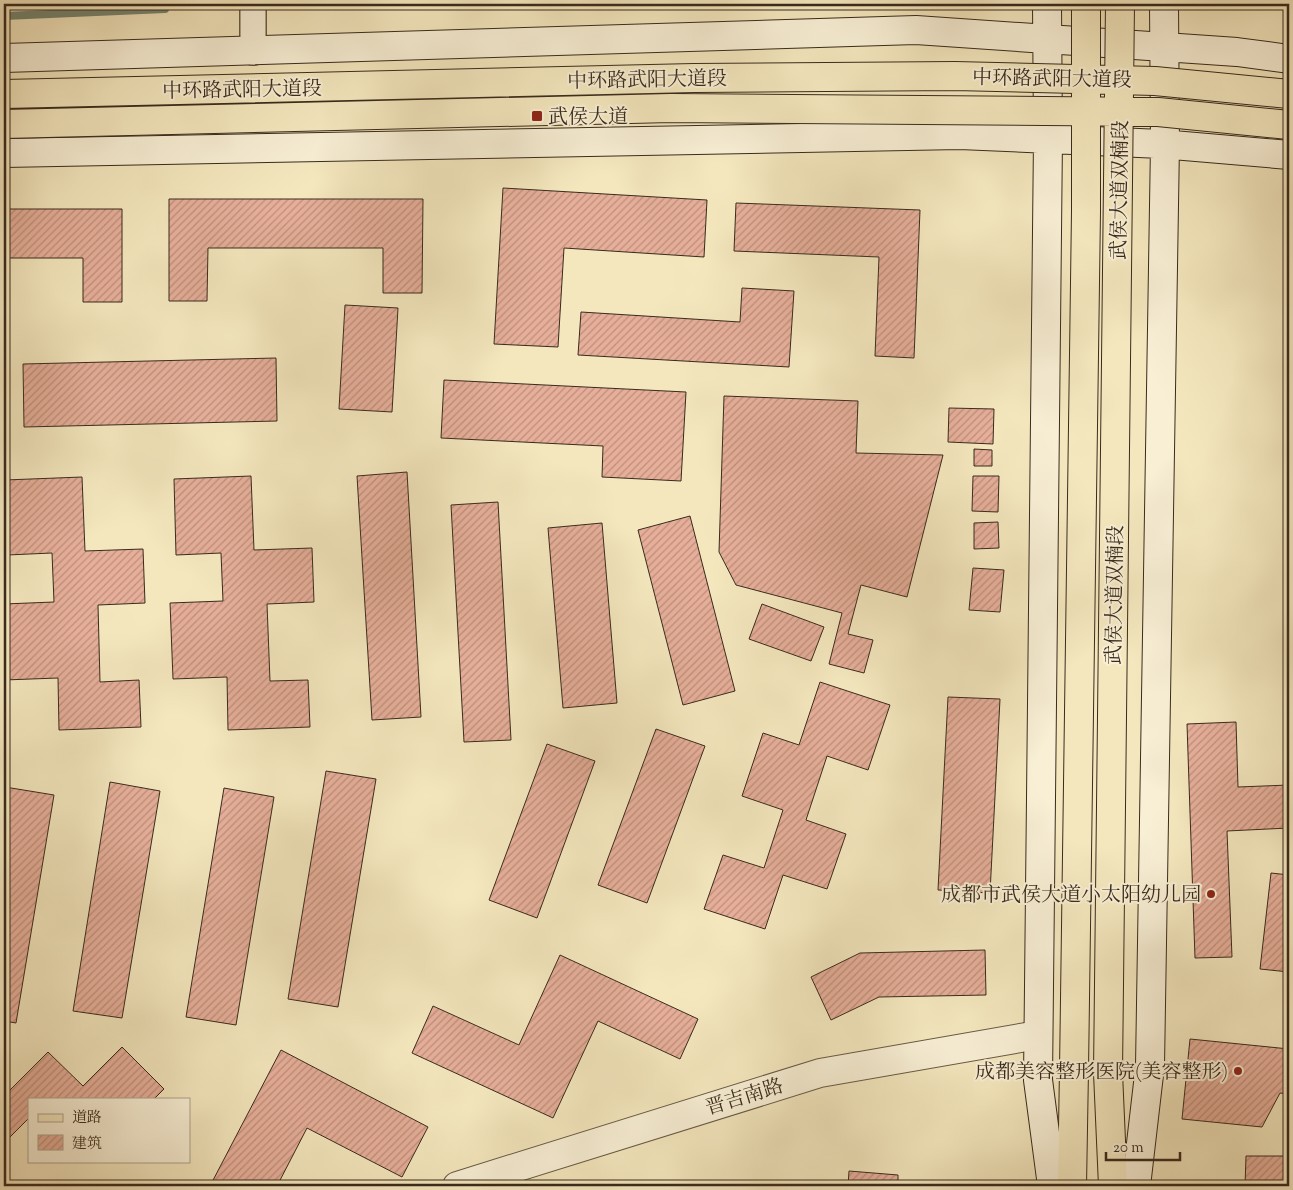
<svg xmlns="http://www.w3.org/2000/svg" width="1293" height="1190" viewBox="0 0 1293 1190" font-family="'Sorts Mill Goudy','Noto Serif SC',serif">
<style>
.lines{fill:none;stroke-linecap:round;stroke-linejoin:round}
.stream{stroke:#758572;stroke-width:8}
.building{fill:url(#building-hatch);stroke:#392b1c}
.minor-casing{stroke:#685a44;stroke-width:28}
.tertiary-casing{stroke:#685a44;stroke-width:30}
.secondary-casing{stroke:#392b1c;stroke-width:30}
.primary-casing{stroke:#392b1c;stroke-width:30}
.minor{stroke:#f8efd5;stroke-width:25}
.tertiary{stroke:#f8efd5;stroke-width:28}
.secondary{stroke:#f8efd5;stroke-width:28}
.primary{stroke:#f4e7be;stroke-width:28}
.primary-bridge-casing{stroke:#392b1c;stroke-width:30;stroke-linecap:butt}
.primary-bridge{stroke:#f4e7be;stroke-width:28}
.poi-dot{fill:#8f2418;stroke:#f8efd5;stroke-width:2}
.labels{text-anchor:middle;stroke-width:4;stroke-linejoin:round;paint-order:stroke}
.street-label{font-size:20px;fill:#392b1c;stroke:#f8efd5}
.poi-label{font-size:20px;fill:#392b1c;stroke:#f8efd5;text-anchor:end}
</style>
<defs>
<pattern id="building-hatch" width="6" height="6" patternUnits="userSpaceOnUse" patternTransform="scale(1.25)"><rect width="6" height="6" fill="#e7af9a"/><path d="M-1 1l2-2M0 6l6-6M5 7l2-2" fill="none" stroke="#bc8f7d"/></pattern>
</defs>
<rect width="100%" height="100%" fill="#f4e7be"/>
<filter id="stains"><feTurbulence type="fractalNoise" baseFrequency=".004" numOctaves="4"/><feColorMatrix values="0 0 0 0 .2 0 0 0 0 .09 0 0 0 0 .02 0 0 0 .5 -.17"/></filter>
<radialGradient id="worn" r=".72"><stop offset=".6" stop-color="#630" stop-opacity="0"/><stop offset="1" stop-color="#630" stop-opacity=".3"/></radialGradient>
<g class="lines">
<path class="stream" d="M4,16L165,9"/>
</g>
<path class="building" d="M503,188L707,200L704,257L564,248L558,347L494,344Z
M169,199H423L422,293H383V248H208L207,301H169Z
M736,203L920,210L914,358L875,356L879,257L734,251Z
M4,209H122V302H83V258H4Z
M742,288L794,291L789,367L578,355L581,312L740,322Z
M345,305L398,308L392,412L339,409Z
M276,358L277,421L24,427L23,364Z
M444,380L686,392L681,481L602,477L603,446L441,438Z
M724,396L858,401L856,453L943,455L907,597L861,585L848,634L873,640L864,673L829,664L842,613L736,585L719,552Z
M949,408L994,409L993,444L948,442Z
M974,449L992,450V466H974Z
M407,472L421,717L372,720L357,476Z
M251,476L254,550L312,548L314,602L267,604L270,681L308,680L310,727L228,730L227,677L173,679L170,603L223,601L221,553L176,555L174,479Z
M973,476H999L998,512L972,511Z
M82,477L85,551L143,549L145,603L98,605L100,682L139,680L141,727L59,730L58,678L4,680V604L54,602L52,553L7,555L5,480Z
M498,502L511,740L464,742L451,505Z
M690,516L735,691L683,705L638,530Z
M998,522L999,548L974,549V523Z
M602,523L617,703L563,708L548,528Z
M973,568L1004,570L1000,612L969,610Z
M762,604L824,627L811,661L749,639Z
M820,682L890,705L868,770L827,756L806,820L846,834L827,889L783,875L765,929L704,909L723,855L764,868L783,810L742,796L763,733L799,745Z
M948,697L1000,699L990,893L938,890Z
M1236,722L1238,787L1289,785V828L1227,831L1232,957L1195,958L1187,724Z
M656,729L705,746L647,903L598,885Z
M547,744L595,761L537,918L489,900Z
M326,771L376,779L338,1007L288,999Z
M110,782L160,791L122,1018L73,1011Z
M5,787L54,795L16,1023L4,1021Z
M224,788L274,797L236,1025L186,1017Z
M1271,873L1289,875V972L1260,969Z
M985,950L986,995L879,997L831,1020L811,977L860,953Z
M560,955L698,1019L680,1059L598,1021L553,1118L412,1053L433,1006L519,1045Z
M1190,1039L1289,1049V1094L1280,1093L1262,1127L1182,1119Z
M122,1047L164,1089L154,1099H29V1118L4,1143V1088L8,1092L48,1052L83,1086Z
M281,1050L428,1127L402,1177L307,1128L277,1186H210Z
M1246,1156H1289V1186H1245Z
M849,1171L898,1175V1186H848Z"/>
<g class="lines">
<g class="minor-casing">
<path id="minor" d="M253,4V52"/>
</g>
<g class="tertiary-casing">
<path id="tertiary" d="M457,1186L820,1073L1038,1035"/>
</g>
<g class="secondary-casing">
<path id="secondary" d="M1047,4L1048,138L1038,1080L1052,1186
M4,58L916,30L1237,52L1289,59
M4,153L960,135L1161,144L1289,155
M1136,1186L1150,1066L1165,144L1164,4"/>
</g>
<g class="primary-casing">
<path id="primary" d="M1108,1073L1113,1186
M1072,1186L1074,1070"/>
</g>
<use href="#minor" class="minor"/>
<use href="#tertiary" class="tertiary"/>
<use href="#secondary" class="secondary"/>
<use href="#primary" class="primary"/>
<g class="primary-bridge-casing">
<path id="primary-bridge" d="M4,94L694,78L955,76L1155,81L1289,94
M4,124L671,108L1158,112L1289,125
M1074,1070L1086,211V4
M1108,1073L1120,4"/>
</g>
<use href="#primary-bridge" class="primary-bridge"/>
</g>
<g class="poi-dot">
<rect x="531" y="110" width="12" height="12" rx="2.5"/>
<circle cx="1211" cy="894" r="5"/>
<circle cx="1238" cy="1071" r="5"/>
</g>
<g class="labels">
<g class="street-label">
<text transform="translate(1052 78) rotate(1)" y="7">中环路武阳大道段</text>
<text transform="translate(647 79) rotate(-1)" y="7">中环路武阳大道段</text>
<text transform="translate(242 89) rotate(-1)" y="7">中环路武阳大道段</text>
<text transform="translate(1119 190) rotate(-89)" y="7">武侯大道双楠段</text>
<text transform="translate(1114 595) rotate(-89)" y="7">武侯大道双楠段</text>
<text transform="translate(744 1096) rotate(-17)" y="7">晋吉南路</text>
</g>
<g class="poi-label">
<text x="548" y="123" text-anchor="start">武侯大道</text>
<text x="1201" y="901">成都市武侯大道小太阳幼儿园</text>
<text x="1228" y="1078">成都美容整形医院(美容整形)</text>
</g>
</g>
<rect width="1293" height="1190" fill="none" stroke="#f4e7be" stroke-width="20"/>
<rect x="5" y="5" width="1283" height="1180" fill="none" stroke="#392b1c" stroke-width="2.5"/>
<rect x="10" y="10" width="1273" height="1170" fill="none" stroke="#392b1c"/>
<rect x="28" y="1098" width="162" height="65" fill="#f8efd5" stroke="#aca18b"/>
<rect x="38" y="1114" width="25" height="8" fill="#f4e7be" stroke="#aca18b"/>
<text x="72" y="1122" font-size="15" fill="#392b1c">道路</text>
<rect x="38" y="1135" width="25" height="15" fill="url(#building-hatch)" stroke="#aca18b"/>
<text x="72" y="1148" font-size="15" fill="#392b1c">建筑</text>
<path d="M1106 1152v8h74v-8" fill="none" stroke="#392b1c" stroke-width="2.5"/>
<text x="1113" y="1152" font-size="15" fill="#392b1c" stroke="#f8efd5" stroke-width="4" paint-order="stroke">20 m</text>
<rect width="100%" height="100%" filter="url(#stains)"/>
<rect width="100%" height="100%" fill="url(#worn)"/>
</svg>
